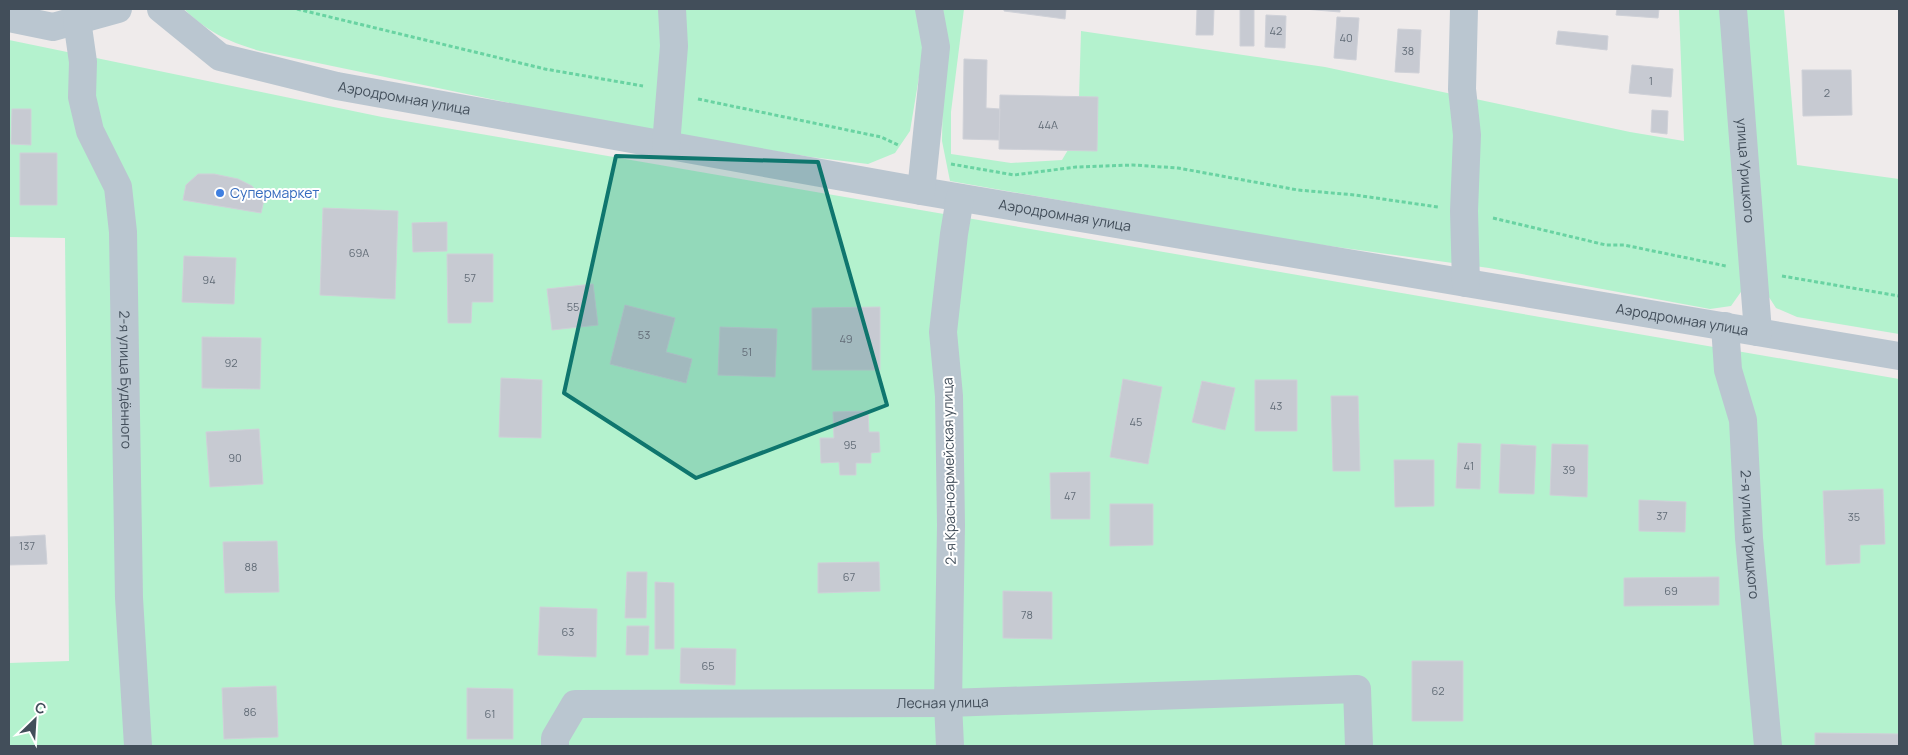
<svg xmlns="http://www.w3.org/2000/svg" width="1908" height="755" viewBox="0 0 1908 755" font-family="Manrope,sans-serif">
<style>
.green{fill:#b4f2ce}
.building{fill:#c7cad2;stroke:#cfd1d8}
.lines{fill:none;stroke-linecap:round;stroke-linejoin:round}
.path{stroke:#69d3a2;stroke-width:3;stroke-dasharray:4 2.5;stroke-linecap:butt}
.minor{stroke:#bac6d0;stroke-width:28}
.marked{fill:#0f766e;fill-opacity:0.2;stroke:#0f766e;stroke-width:4;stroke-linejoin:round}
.shop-dot{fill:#3f7fe0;stroke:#fff;stroke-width:2}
.labels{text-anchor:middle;stroke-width:4;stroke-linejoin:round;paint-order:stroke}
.number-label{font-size:11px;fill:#636d78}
.street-label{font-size:14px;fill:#424e5a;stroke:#fff}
.shop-label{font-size:14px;fill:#366cbe;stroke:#fff;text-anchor:start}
</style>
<rect width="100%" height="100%" fill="#efebeb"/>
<path class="green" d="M184,9H917L925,41L910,131L895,153L868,164L811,157L620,126L260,51C227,41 209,33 184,9Z
M941,9H964L951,112V154L1011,163L1062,160L1078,133L1081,31L1325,67L1630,132L1684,141L1679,9H1720L1743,289L1731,306L1710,309L1489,268L1286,240L950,181L942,141L944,25Z
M1744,9H1784L1797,165L1899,179V334L1797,317L1776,308L1765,291Z
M9,40L382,117L1899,379V746H9V663L69,661L65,238L9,237Z"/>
<path class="building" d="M1004,9H1066L1065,19L1004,11Z
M1197,9H1214L1213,35H1196Z
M1240,9H1254V46H1240Z
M1304,9H1340V12Z
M1617,9H1659L1658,18L1616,15Z
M1266,15L1286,16L1285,48L1265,47Z
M1337,17L1359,18L1356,60L1334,58Z
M1398,29L1421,30L1419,73L1395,72Z
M1558,31L1608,36L1607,50L1556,44Z
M964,59L987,60L986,108L1000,109L999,140L963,139Z
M1632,65L1673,69L1671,97L1629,93Z
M1802,70H1851L1852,115L1803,116Z
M1000,95L1098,97L1097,151L999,149Z
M12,109H31V145L11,144Z
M1652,110L1668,111L1667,134L1651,132Z
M20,153H57V205H20Z
M198,174H214L238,179L252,186L264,200L261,213L183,200L186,185Z
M323,208L398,211L395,299L320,295Z
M447,222V251L413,252L412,223Z
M447,254H493V302H472L471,323H448Z
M184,256L236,258L234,304L182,302Z
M593,284L598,325L552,330L547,289Z
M625,305L675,318L666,352L692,359L686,383L610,364Z
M880,307V370H812V308Z
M720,327L777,329L775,377L718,375Z
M202,337L261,338L260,389L202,388Z
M501,378L542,380L541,438L499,437Z
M1123,379L1162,387L1148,464L1110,457Z
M1255,380H1297V431H1255Z
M1202,381L1235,388L1225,430L1192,422Z
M1331,396H1358L1360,471H1333Z
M868,411L869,432H879L880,452L871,453V463H856V475H840L839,462L821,463L820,438H834L833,412Z
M259,429L263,484L210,487L206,432Z
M1458,443L1481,444L1480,489L1456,488Z
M1501,444L1536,446L1534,494L1499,493Z
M1552,444L1588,445L1587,497L1550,495Z
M1394,460H1434V506L1395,507Z
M1090,472V519H1051L1050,473Z
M1883,489L1885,544L1860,545V563L1826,565L1823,491Z
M1639,500L1686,502L1685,532L1639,531Z
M1110,504H1153V545L1110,546Z
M45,535L47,564L9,565V537Z
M277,541L279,592L225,593L223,542Z
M879,562L880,591L818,593V563Z
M627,572H647L646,618H625Z
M1719,577V605L1624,606V578Z
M655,582L674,583V649H655Z
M1003,591L1052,592V639L1003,638Z
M540,607L597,609L596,657L538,655Z
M627,626H649L648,655H626Z
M681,648L736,649L735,685L680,683Z
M1412,661H1463V721H1412Z
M276,686L278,737L224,739L222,688Z
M467,688L513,689V739H467Z
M1815,733L1899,734V746H1815Z"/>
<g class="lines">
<path class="path" d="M297,9L545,69L643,86
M698,99L881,137L898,145
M951,164L1014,175L1076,167L1133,165L1178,168L1298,190L1355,195L1438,207
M1493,218L1606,245H1624L1726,266
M1782,276L1899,296"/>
<g class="minor">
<path id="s1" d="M161,9L220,57L337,86L921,191L1899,356"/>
<path d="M1464,9L1462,89L1467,135L1464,211L1466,283"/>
<path id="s2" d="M1733,9L1758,332"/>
<path d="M9,18L53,27L118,9"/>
<path id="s3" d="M77,20L83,62L82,97L90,131L118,187L123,232L129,598L138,746"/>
<path d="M666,145L674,46L672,9"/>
<path d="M921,191L936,47L929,9"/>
<path id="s4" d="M1725,326L1728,370L1743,420L1749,538L1768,746"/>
<path id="s5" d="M555,746V738L575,704L948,703L1357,689L1359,746"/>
<path d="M950,746L948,703L951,525L949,396L943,332L954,234L960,198"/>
</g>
</g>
<path class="marked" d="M616,156L818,162L887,405L696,478L564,393Z"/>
<circle class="shop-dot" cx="220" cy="193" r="5"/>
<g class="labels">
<g class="number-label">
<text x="1276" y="35">42</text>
<text x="1346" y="42">40</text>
<text x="1408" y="55">38</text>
<text x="1651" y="85">1</text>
<text x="1827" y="97">2</text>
<text x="1048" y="129">44А</text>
<text x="359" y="257">69А</text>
<text x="470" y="282">57</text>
<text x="209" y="284">94</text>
<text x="573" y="311">55</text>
<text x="644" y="339">53</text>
<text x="846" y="343">49</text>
<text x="747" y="356">51</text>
<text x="231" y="367">92</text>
<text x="1276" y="410">43</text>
<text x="1136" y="426">45</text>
<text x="850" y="449">95</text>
<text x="235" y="462">90</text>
<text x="1469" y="470">41</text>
<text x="1569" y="474">39</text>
<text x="1070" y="500">47</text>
<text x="1662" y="520">37</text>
<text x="1854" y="521">35</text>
<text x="27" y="550">137</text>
<text x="251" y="571">88</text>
<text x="849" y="581">67</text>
<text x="1671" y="595">69</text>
<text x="1027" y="619">78</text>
<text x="568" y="636">63</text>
<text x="708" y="670">65</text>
<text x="1438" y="695">62</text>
<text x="250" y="716">86</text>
<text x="490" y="718">61</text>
</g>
<g class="street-label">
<text dy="5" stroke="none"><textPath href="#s1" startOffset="265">Аэродромная улица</textPath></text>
<text dy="5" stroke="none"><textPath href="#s2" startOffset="162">улица Урицкого</textPath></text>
<text dy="5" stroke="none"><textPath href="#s1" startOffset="936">Аэродромная улица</textPath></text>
<text dy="5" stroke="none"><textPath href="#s1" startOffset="1562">Аэродромная улица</textPath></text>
<text dy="5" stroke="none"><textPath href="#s3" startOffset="368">2-я улица Будённого</textPath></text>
<text transform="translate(949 471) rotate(-91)" y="5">2-я Красноармейская улица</text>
<text dy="5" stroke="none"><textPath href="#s4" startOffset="211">2-я улица Урицкого</textPath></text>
<text dy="5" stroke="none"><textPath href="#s5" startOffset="415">Лесная улица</textPath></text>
</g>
<g class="shop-label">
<text x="230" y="198">Супермаркет</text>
</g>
</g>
<rect width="1908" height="755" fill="none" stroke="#424e5a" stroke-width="20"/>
<g transform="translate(35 720) rotate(25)" stroke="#ffffff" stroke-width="4" paint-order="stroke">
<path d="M0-4L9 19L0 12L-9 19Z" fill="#424e5a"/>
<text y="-8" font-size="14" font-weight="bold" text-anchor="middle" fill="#424e5a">С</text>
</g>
</svg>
